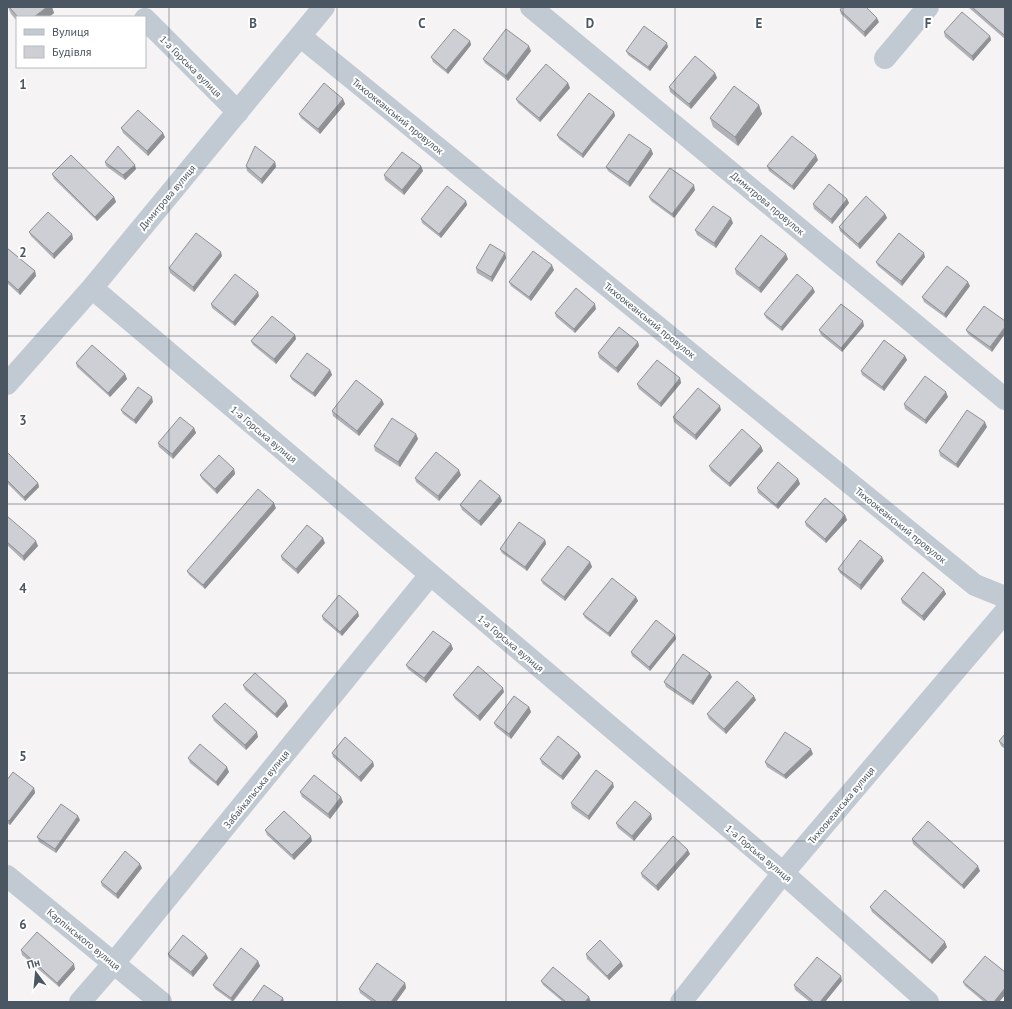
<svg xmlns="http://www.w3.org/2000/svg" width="1012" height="1009" viewBox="0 0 1012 1009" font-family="'PT Sans',sans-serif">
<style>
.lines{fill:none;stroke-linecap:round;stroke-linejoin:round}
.street{stroke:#c1cad2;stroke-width:22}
.wall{fill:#b0b2b7}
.shaded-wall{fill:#909195}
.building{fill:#cdcfd5;stroke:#909195}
.grid{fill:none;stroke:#4a5661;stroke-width:1;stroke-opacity:0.55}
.labels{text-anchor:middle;stroke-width:4;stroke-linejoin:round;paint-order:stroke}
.street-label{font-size:10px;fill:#4a5661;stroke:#fff}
.grid-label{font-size:13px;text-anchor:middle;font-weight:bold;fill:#4a5661;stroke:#fff;stroke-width:4;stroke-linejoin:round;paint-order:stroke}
</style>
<rect width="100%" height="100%" fill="#f5f3f3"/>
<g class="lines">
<path class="street" d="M531,7L1005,399
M145,19L238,112
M300,36L975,585L1005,597
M885,58L928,7
M92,288L783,873L928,1002
M7,384L92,288L324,7
M7,876L161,1002
M80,1002L114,963L430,575
M681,1002L783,873L1005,612"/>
</g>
<path class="wall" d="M8,7H52L54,13L49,17H17V21L11,14Z
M968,7H1005V39Z
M840,10L879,22L865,37L841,14Z
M944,32L990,36L991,40L973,61L945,37Z
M470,41L471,45L448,74L433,62L431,57Z
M668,47L650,71L628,55L626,51Z
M531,51L508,81L485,63L483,59Z
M715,73L717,78L691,109L670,92L669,87Z
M568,83L570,88L540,122L518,103L516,99Z
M343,99L345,104L320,134L301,118L299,114Z
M759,105L762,114L738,146L713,127L710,118Z
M614,112L615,116L583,158L559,139L557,135Z
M121,128L165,137L148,156L123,133Z
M651,149L653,154L630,187L608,171L606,167Z
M818,160L794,190L769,171L767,166Z
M105,162L136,169L125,180L106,166Z
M275,162L276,167L262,184L247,171L246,166Z
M421,166L423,171L404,195L385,180L384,175Z
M52,174L114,197L116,202L97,221L54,179Z
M695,190L674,218L651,201L649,197Z
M847,199L849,203L832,224L814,209L813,204Z
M466,201L467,205L441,238L422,223L421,219Z
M885,214L887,218L860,249L840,231L839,227Z
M733,223L716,248L697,235L695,230Z
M29,232L72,234L73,239L54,259L31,236Z
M7,248L35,271L36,276L20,295L7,283Z
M222,256L194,292L170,273L169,268Z
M925,257L902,286L878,266L876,262Z
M506,258L492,282L477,273L476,268Z
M788,259L761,293L736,274L735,269Z
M554,270L531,301L511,286L509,282Z
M970,286L946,318L924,302L922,297Z
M815,292L782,331L766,318L764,314Z
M259,296L235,326L212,308L211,304Z
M984,306L992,352L968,334L966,330Z
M596,309L575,333L556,317L555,313Z
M864,326L842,352L821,335L819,330Z
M295,335L296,339L276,364L253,345L251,341Z
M638,342L639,346L618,373L599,358L598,353Z
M905,356L907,360L884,391L862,375L861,371Z
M76,363L125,374L127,379L110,397L77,367Z
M330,370L332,375L315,397L292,380L290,376Z
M680,378L681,383L661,407L639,389L637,384Z
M948,397L926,424L905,409L904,404Z
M153,402L136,424L123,414L121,410Z
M384,404L359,436L333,416L332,411Z
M721,410L696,440L674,422L673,417Z
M987,427L958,468L940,456L939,451Z
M194,428L196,433L173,459L159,447L158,443Z
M416,434L418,439L400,467L375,451L374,446Z
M761,446L763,451L730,487L711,471L709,466Z
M7,452L38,483L39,487L25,501L7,483Z
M234,469L235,474L217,494L202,479L200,475Z
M461,475L439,501L416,482L415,478Z
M798,479L800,484L778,509L758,493L757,488Z
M500,496L502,501L481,526L462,510L460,505Z
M276,508L205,589L189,575L187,571Z
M845,515L847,520L826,543L806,526L805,522Z
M7,516L38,546L24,561L7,545Z
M545,540L546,544L527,571L502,553L500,549Z
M325,543L298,574L282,560L281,556Z
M884,561L861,590L840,573L838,569Z
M590,562L592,567L565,601L543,584L541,580Z
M944,590L946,594L924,621L902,603L901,599Z
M636,597L638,601L610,637L585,618L583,614Z
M322,616H359L342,636L323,620Z
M675,635L676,639L650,671L632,656L631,652Z
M451,644L453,649L426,683L408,669L406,665Z
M712,677L693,705L666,687L664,682Z
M243,685L288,706L277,718L245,690Z
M504,692L480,721L455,699L453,695Z
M756,700L726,734L709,719L707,714Z
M529,707L531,712L511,739L496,727L494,723Z
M212,716L258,737L246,750L214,721Z
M1005,734V749L1001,746L999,741Z
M332,753L373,762L374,766L361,782L333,757Z
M579,753L581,757L563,780L542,764L540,759Z
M813,754L786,779L767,767L765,762Z
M188,758L229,772L218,786L190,763Z
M7,780L34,788L35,793L10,825L7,823Z
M614,787L589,820L572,808L571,803Z
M300,792L343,802L330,819L302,797Z
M652,819L634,841L618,828L616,823Z
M80,820L56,853L39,842L37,837Z
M265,830L312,841L294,860L267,835Z
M912,839L980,871L964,889L913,844Z
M690,854L658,891L642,877L641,873Z
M142,868L118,899L102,886L101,882Z
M870,907L947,947L932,964L872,912Z
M21,950L75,969L59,987L22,955Z
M168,954H206L208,958L193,977L169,958Z
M586,954L621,962L623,966L609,980L587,959Z
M258,961L260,966L233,1002L215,989L213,985Z
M1005,972V995L999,1002H984L965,986L963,982Z
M541,981L591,1002H563L543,985Z
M842,981L825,1002H810L795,990L794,985Z
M405,983L406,988L396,1002H372L360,993L359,989Z"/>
<path class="shaded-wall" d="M47,7H52L54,13L49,17H34Z
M877,18L879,22L865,37L864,32Z
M990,36L991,40L973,61L972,56Z
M470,41L471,45L448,74L446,70Z
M667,43L668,47L650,71L648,67Z
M529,46L531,51L508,81L506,76Z
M715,73L717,78L691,109L689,104Z
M568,83L570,88L540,122L539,118Z
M343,99L345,104L320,134L318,129Z
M759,105L762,114L738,146L735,137Z
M614,112L615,116L583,158L582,154Z
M163,133L165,137L148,156L147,151Z
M651,149L653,154L630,187L628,182Z
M816,155L818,160L794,190L792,186Z
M275,162L276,167L262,184L261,179Z
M135,165L136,169L125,180L123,175Z
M421,166L423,171L404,195L402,190Z
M694,185L695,190L674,218L672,214Z
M114,197L116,202L97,221L95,217Z
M847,199L849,203L832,224L831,219Z
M466,201L467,205L441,238L439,234Z
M885,214L887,218L860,249L858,244Z
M731,218L733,223L716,248L714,243Z
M72,234L73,239L54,259L53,254Z
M221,252L222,256L194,292L193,287Z
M505,253L506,258L492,282L491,277Z
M924,253L925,257L902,286L901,281Z
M786,254L788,259L761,293L759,288Z
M552,265L554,270L531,301L529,297Z
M35,271L36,276L20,295L18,290Z
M968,282L970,286L946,318L944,314Z
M813,288L815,292L782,331L781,327Z
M258,292L259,296L235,326L233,322Z
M595,304L596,309L575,333L574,329Z
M863,321L864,326L842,352L841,348Z
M1005,327V334L992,352L990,347Z
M295,335L296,339L276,364L274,359Z
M638,342L639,346L618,373L616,368Z
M905,356L907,360L884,391L882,387Z
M330,370L332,375L315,397L313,393Z
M125,374L127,379L110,397L108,393Z
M680,378L681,383L661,407L660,403Z
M946,392L948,397L926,424L925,420Z
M152,397L153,402L136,424L134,420Z
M382,400L384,404L359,436L357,431Z
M720,406L721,410L696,440L695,435Z
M985,422L987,427L958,468L956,464Z
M194,428L196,433L173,459L172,454Z
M416,434L418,439L400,467L398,462Z
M761,446L763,451L730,487L729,483Z
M234,469L235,474L217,494L215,489Z
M459,470L461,475L439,501L438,496Z
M798,479L800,484L778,509L776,505Z
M38,483L39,487L25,501L24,497Z
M500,496L502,501L481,526L479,521Z
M274,503L276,508L205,589L203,585Z
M845,515L847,520L826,543L825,539Z
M323,538L325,543L298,574L296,569Z
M545,540L546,544L527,571L525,567Z
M36,541L38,546L24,561L23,556Z
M882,557L884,561L861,590L860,585Z
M590,562L592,567L565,601L564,597Z
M944,590L946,594L924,621L922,616Z
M636,597L638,601L610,637L608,633Z
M358,612L359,616L342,636L340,632Z
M675,635L676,639L650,671L649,667Z
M451,644L453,649L426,683L424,678Z
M710,673L712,677L693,705L691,701Z
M503,688L504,692L480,721L478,716Z
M754,696L756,700L726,734L724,729Z
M286,701L288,706L277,718L275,714Z
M529,707L531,712L511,739L509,734Z
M257,732L258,737L246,750L245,745Z
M811,749L813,754L786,779L784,775Z
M579,753L581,757L563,780L561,776Z
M373,762L374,766L361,782L359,777Z
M227,767L229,772L218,786L216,782Z
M613,783L614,787L589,820L588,816Z
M34,788L35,793L10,825L9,821Z
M341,797L343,802L330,819L328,814Z
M651,814L652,819L634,841L632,836Z
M78,816L80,820L56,853L55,849Z
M311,836L312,841L294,860L292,855Z
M688,850L690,854L658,891L656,886Z
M140,864L142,868L118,899L116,894Z
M978,866L980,871L964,889L962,885Z
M945,942L947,947L932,964L930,960Z
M206,954L208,958L193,977L191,972Z
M258,961L260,966L232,1002L231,998Z
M621,962L623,966L609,980L607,976Z
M74,964L75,969L59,987L57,983Z
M841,976L842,981L825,1002H820Z
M405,983L406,988L396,1002H391Z
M1005,988V995L999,1002H994Z
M589,997L591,1002H585Z
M283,998L284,1002H280Z"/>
<path class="building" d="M9,7H47L34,17H18Z
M842,7H866L877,18L864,32L840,10Z
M972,7H1005V34L1004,35Z
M962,12L990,36L972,56L944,32Z
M644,26L667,43L648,67L626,51Z
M454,29L470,41L446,70L431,57Z
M506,29L529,46L506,76L483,59Z
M695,56L715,73L689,104L669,87Z
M546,64L568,83L539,118L516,99Z
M324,83L343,99L318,129L299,114Z
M734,86L759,105L735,137L710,118Z
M589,93L614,112L582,154L557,135Z
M138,110L163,133L147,151L121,128Z
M629,134L651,149L628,182L606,167Z
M792,136L816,155L792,186L767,166Z
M118,146L135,165L123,175L105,162Z
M255,146L275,162L261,179L246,166Z
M402,152L421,166L402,190L384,175Z
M71,155L114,197L95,217L52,174Z
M670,168L694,185L672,214L649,197Z
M829,184L847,199L831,219L813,204Z
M447,186L466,201L439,234L421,219Z
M866,196L885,214L858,244L839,227Z
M713,206L731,218L714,243L695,230Z
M48,212L72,234L53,254L29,232Z
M196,233L221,252L193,287L169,268Z
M899,233L924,253L901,281L876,262Z
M761,235L786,254L759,288L735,269Z
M490,244L505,253L491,277L476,268Z
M7,248L35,271L18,290L7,280Z
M533,251L552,265L529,297L509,282Z
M947,266L968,282L944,314L922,297Z
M235,274L258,292L233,322L211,304Z
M797,274L813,288L781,327L764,314Z
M576,288L595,304L574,329L555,313Z
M841,304L863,321L841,348L819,330Z
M984,306L1005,321V327L990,347L966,330Z
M272,316L295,335L274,359L251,341Z
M619,327L638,342L616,368L598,353Z
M884,340L905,356L882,387L861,371Z
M92,345L125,374L108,393L76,363Z
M307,353L330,370L313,393L290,376Z
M657,360L680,378L660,403L637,384Z
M925,376L946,392L925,420L904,404Z
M356,380L382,400L357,431L332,411Z
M138,387L152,397L134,420L121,410Z
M698,388L720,406L695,435L673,417Z
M967,410L985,422L956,464L939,451Z
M180,417L194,428L172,454L158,443Z
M392,418L416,434L398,462L374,446Z
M742,429L761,446L729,483L709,466Z
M7,452L38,483L24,497L7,480Z
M436,452L459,470L438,496L415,478Z
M219,455L234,469L215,489L200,475Z
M778,462L798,479L776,505L757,488Z
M480,480L500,496L479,521L460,505Z
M258,489L274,503L203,585L187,571Z
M825,498L845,515L825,539L805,522Z
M7,516L36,541L23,556L7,542Z
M519,522L545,540L525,567L500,549Z
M307,525L323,538L296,569L281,556Z
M860,540L882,557L860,585L838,569Z
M568,546L590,562L564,597L541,580Z
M923,572L944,590L922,616L901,599Z
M612,578L636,597L608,633L583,614Z
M339,595L358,612L340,632L322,616Z
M656,620L675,635L649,667L631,652Z
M433,631L451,644L424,678L406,665Z
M683,654L710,673L691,701L664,682Z
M478,666L503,688L478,716L453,695Z
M255,673L286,701L275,714L243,685Z
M737,681L754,696L724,729L707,714Z
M514,696L529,707L509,734L494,723Z
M225,703L257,732L245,745L212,716Z
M785,732L811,749L784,775L765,762Z
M1005,734V746L999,741Z
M558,736L579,753L561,776L540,759Z
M345,737L373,762L359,777L332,753Z
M200,744L227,767L216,782L188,758Z
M596,770L613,783L588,816L571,803Z
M13,772L34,788L9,821L7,820V780Z
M314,775L341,797L328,814L300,792Z
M635,801L651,814L632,836L616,823Z
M61,804L78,816L55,849L37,837Z
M284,811L311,836L292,855L265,830Z
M928,821L978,866L962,885L912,839Z
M673,836L688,850L656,886L641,873Z
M125,851L140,864L116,894L101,882Z
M885,890L945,942L930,960L870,907Z
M37,932L74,964L57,983L21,950Z
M183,935L206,954L191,972L168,954Z
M600,940L621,962L607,976L586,954Z
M241,948L258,961L231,998L213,985Z
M985,956L1005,972V988L994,1002H988L963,982Z
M817,957L841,976L820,1002H814L794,985Z
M377,963L405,983L391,1002H377L359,989Z
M553,967L589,997L585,1002H566L541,981Z
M264,985L283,998L280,1002H252Z"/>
<path class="grid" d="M169,7V1002M337,7V1002M506,7V1002M675,7V1002M843,7V1002M7,168H1005M7,336H1005M7,504H1005M7,673H1005M7,841H1005"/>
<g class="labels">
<g class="street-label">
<text transform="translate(191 66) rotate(45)" y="4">1-а Горська вулиця</text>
<text transform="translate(398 116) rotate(39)" y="4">Тихоокеанський провулок</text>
<text transform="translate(167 197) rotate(-50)" y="4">Димитрова вулиця</text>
<text transform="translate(768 203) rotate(40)" y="4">Димитрова провулок</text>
<text transform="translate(650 320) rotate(39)" y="4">Тихоокеанський провулок</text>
<text transform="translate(264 434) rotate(40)" y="4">1-а Горська вулиця</text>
<text transform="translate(901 525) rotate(39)" y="4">Тихоокеанський провулок</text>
<text transform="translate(511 643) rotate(40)" y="4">1-а Горська вулиця</text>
<text transform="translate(256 789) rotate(-51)" y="4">Забайкальська вулиця</text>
<text transform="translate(841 805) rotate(-50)" y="4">Тихоокеанська вулиця</text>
<text transform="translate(759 853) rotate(40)" y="4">1-а Горська вулиця</text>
<text transform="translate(84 939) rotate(39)" y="4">Карпінського вулиця</text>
</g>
</g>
<g class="grid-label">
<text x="253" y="28">B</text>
<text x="422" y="28">C</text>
<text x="590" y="28">D</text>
<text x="759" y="28">E</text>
<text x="928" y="28">F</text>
<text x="23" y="89">1</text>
<text x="23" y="257">2</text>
<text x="23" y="425">3</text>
<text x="23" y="593">4</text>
<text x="23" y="761">5</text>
<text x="23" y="929">6</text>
</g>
<rect width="1012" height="1009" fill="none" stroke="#4a5661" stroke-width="16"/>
<rect x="16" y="16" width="130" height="52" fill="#ffffff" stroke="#b7bbc0"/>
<rect x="24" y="29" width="20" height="6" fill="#c1cad2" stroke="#b7bbc0"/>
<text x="52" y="36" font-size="12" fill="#4a5661">Вулиця</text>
<rect x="24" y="46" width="20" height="12" fill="#cdcfd5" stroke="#b7bbc0"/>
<text x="52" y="56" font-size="12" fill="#4a5661">Будівля</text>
<g transform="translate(36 973) rotate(344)" stroke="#ffffff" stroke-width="3" paint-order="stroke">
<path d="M0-3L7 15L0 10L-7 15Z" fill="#4a5661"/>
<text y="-6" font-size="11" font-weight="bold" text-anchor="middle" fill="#4a5661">Пн</text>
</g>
</svg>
